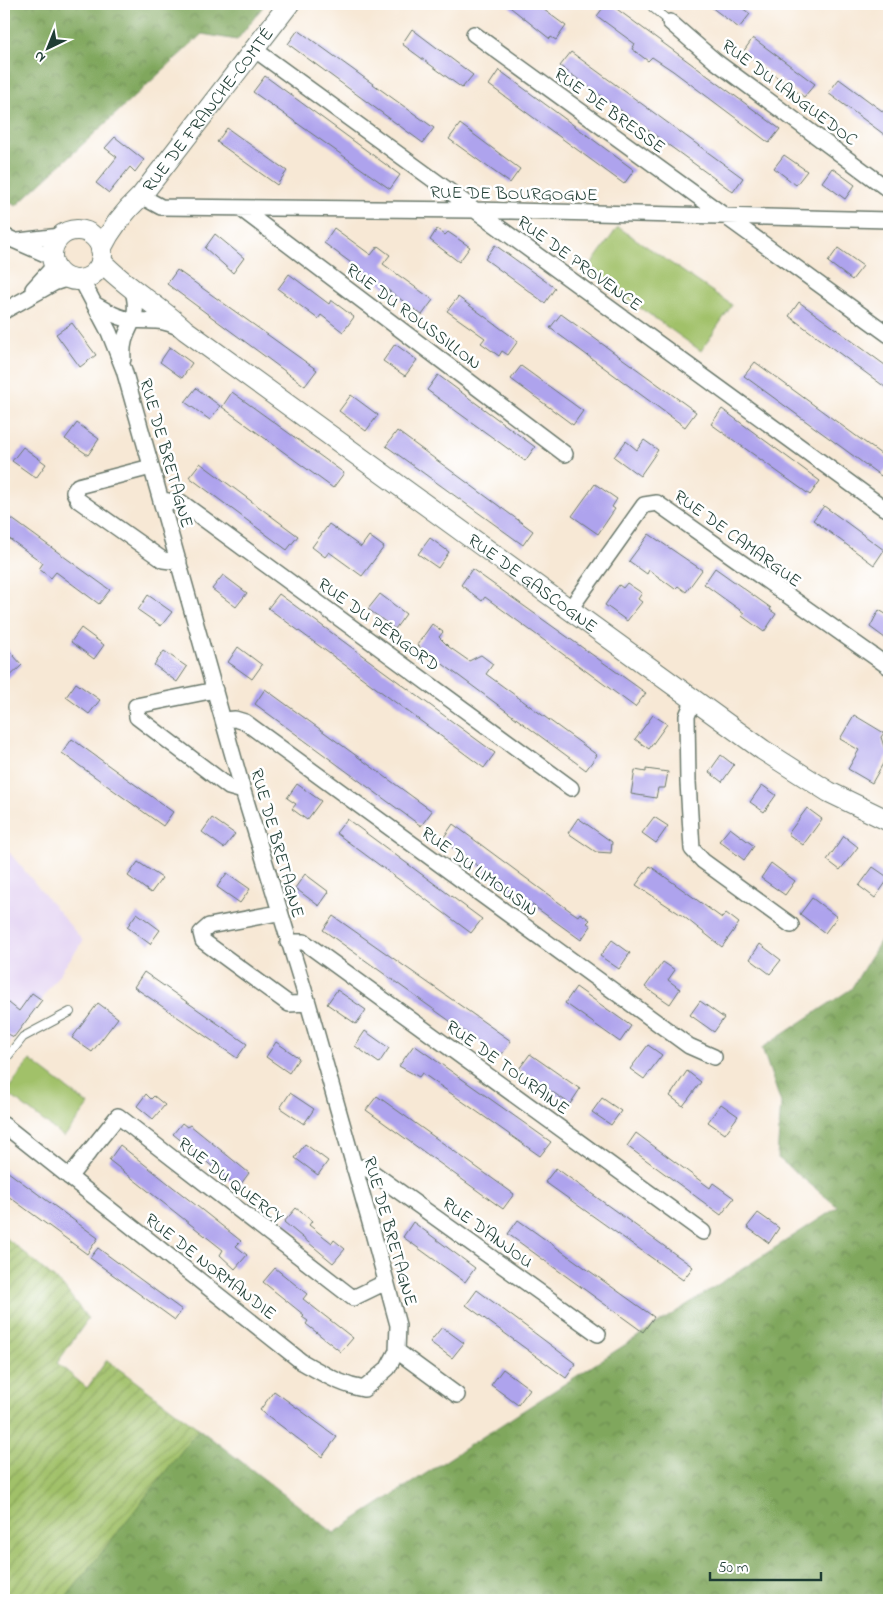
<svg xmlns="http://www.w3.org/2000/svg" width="893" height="1604" viewBox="0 0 893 1604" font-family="'Indie Flower',sans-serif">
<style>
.built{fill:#e3d3f3}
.forest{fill:url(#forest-crowns);stroke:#507248}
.park{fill:#a1c169;stroke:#607f4e}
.garden{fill:url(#garden-furrows);stroke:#607f4e}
.building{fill:#aea3ed}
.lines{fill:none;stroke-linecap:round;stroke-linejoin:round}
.lane-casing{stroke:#6b796c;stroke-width:10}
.street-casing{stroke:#6b796c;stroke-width:18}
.secondary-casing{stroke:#6b796c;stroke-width:22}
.lane{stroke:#fff;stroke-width:8}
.street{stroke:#fff;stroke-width:15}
.secondary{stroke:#fff;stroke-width:20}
.labels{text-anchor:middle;stroke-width:5;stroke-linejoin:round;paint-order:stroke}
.street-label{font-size:18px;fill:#1f3d34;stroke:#fff}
</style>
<defs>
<pattern id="forest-crowns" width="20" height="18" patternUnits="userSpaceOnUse" patternTransform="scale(1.25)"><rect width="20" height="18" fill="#80a75d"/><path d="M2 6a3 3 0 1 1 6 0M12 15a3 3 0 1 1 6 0" fill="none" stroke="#68894e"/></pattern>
<pattern id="garden-furrows" width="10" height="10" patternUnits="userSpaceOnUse" patternTransform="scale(1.25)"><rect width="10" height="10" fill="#a1c169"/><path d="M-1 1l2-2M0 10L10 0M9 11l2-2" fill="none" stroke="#839e57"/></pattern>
</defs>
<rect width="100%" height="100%" fill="#fff"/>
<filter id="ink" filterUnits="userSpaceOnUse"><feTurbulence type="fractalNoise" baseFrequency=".02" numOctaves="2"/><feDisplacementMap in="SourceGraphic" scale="10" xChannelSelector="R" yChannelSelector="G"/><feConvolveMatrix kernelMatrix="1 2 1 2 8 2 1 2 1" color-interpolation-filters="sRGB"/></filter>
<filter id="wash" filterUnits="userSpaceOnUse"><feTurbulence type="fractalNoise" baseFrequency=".0096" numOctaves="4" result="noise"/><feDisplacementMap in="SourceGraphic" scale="20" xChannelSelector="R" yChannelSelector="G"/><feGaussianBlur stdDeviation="1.12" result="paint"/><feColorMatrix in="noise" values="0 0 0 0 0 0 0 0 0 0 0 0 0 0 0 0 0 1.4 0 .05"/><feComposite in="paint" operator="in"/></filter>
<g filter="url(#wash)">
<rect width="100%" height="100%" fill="#f7e8d5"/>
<path class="built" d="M4,846L83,941L4,1051Z"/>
<path class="forest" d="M4,4H265L237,40L202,34L16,206L4,199Z
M889,927V1600H64L199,1429L334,1533L838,1207L777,1157L781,1103L762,1048L851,989Z"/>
<path class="park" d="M618,227L732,305L701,351L587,270Z
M30,1060L89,1105L64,1137L6,1092Z"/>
<path class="garden" d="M4,1236L63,1286L88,1319L57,1363L87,1388L107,1360L199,1429L64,1600H4Z"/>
<g id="blocks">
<path class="building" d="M506,4H536L566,26L556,40L551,37L550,39Z
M606,4H610L780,129L769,143L673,71L652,57L648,61L632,49L635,44L597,16Z
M707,4H737L750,14L739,28Z
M412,29L473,75L462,88L402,44Z
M298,30L434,128L423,143L288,44Z
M753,38L815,84L804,97L743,52Z
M571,52L743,178L733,192L560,66Z
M499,70L634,170L624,184L489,85Z
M265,76L400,175L390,189L253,92Z
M839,79L889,116V138L828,93Z
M460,124L520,169L510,183L449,139Z
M227,128L287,171L277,185L217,142Z
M115,137L144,160L135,172L130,167L109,193L96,183L117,157L105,148Z
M784,155L807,171L796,185L774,168Z
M832,168L855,185L845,199L822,182Z
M334,228L371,255L378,246L390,255L383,264L433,300L422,315L324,243Z
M437,229L445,235L448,232L470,247L459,262L430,240Z
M215,234L244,258L233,273L205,248Z
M495,245L555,288L545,303L485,259Z
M838,248L863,266L852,280L828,262Z
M177,270L317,370L305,386L167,284Z
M289,274L329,304L331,300L354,317L343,332L321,315L318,319L278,289Z
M458,297L518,341L508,355L502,351L499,356L481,343L485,338L447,311Z
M799,302L889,368V390L789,316Z
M561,314L696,412L685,427L550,328Z
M72,323L96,355L80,367L56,334Z
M395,344L417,360L405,376L383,361Z
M170,347L192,363L182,378L160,362Z
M755,362L889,460V465L881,476L744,376Z
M521,366L583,411L573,425L511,379Z
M438,375L535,447L525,461L427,390Z
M196,388L220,406L210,420L185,402Z
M232,392L344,473L333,488L222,407Z
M351,395L378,415L366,431L339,411Z
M722,409L820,481L810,495L711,424Z
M77,423L99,439L88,455L65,439Z
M397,431L533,531L523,545L386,446Z
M644,440L658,450L640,476L614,457L626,441L637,450Z
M23,447L46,464L36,478L12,461Z
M200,463L298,536L287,550L189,477Z
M595,484L617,499L612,507L615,509L598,534L572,516Z
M824,506L884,550L874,565L813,520Z
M8,516L110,590L99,604L56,572L51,578L39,569L43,563L4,535V523Z
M329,524L361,547L369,536L384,547L362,576L329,552L325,557L312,547Z
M649,534L702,570L686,592L678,586L675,589L649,570L647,574L629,561Z
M430,538L449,552L438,568L418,554Z
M715,568L771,608L770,610L776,614L764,632L742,616L744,613L704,584Z
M472,569L646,693L635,707L485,597L482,601L461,585Z
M223,575L247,593L236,607L212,589Z
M627,583L642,593L638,599L642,602L627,621L605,605L619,585L623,588Z
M279,594L495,753L484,768L268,608Z
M380,594L406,614L395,629L368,609Z
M148,595L172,612L161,626L138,610Z
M879,610L889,616V641L870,627Z
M432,624L443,632L439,637L449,647L469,661L481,655L493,664L486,674L597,755L586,770L417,645Z
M81,628L104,645L94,659L71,642Z
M4,645L22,665L4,682Z
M238,647L262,665L252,679L228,662Z
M164,651L187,667L177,682L154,665Z
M76,683L100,700L89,714L66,697Z
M265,689L432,811L421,826L255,704Z
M653,715L667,724L649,749L635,739Z
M854,715L884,733L881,737L885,750L889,753L872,783L848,769L859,750L840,739Z
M72,739L173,812L163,826L62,753Z
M721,755L734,765L722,782L709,772Z
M646,769L668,772L665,788H658L656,798L631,794L635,770L646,772Z
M297,784L321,801L307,820L292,809L296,804L287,798Z
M762,785L776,795L764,812L750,802Z
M807,808L822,819L803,845L788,834Z
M654,817L668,826L656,843L642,833Z
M212,818L235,834L224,848L202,832Z
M578,818L612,842L611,853L596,852L568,833Z
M347,819L482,919L471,933L336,833Z
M453,824L569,910L578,916L580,913L590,920L587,923L591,926L581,940L442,840Z
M730,828L754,846L744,860L719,841Z
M844,836L858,847L840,870L827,860Z
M138,862L162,878L151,893L128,876Z
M771,863L795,881L785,895L761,878Z
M650,866L722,918L726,913L739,923L722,947L683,916L636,885Z
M873,867L889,878L875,898L859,886Z
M227,873L250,889L240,903L217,887Z
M305,874L329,892L319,906L295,888Z
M812,898L837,917L825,933L800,914Z
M137,913L160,930L150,944L127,927Z
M333,916L511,1041L500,1057L323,930Z
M612,940L630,953L619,969L600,956Z
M760,944L781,960L770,974L750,959Z
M663,962L675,970L668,980L680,989L670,1004L645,987Z
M144,972L247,1044L237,1058L134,987Z
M576,987L631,1026L620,1042L565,1003Z
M337,990L366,1010L356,1024L327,1004Z
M32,993L42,1000L14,1037L4,1032V999L19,1011Z
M700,1001L724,1018L714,1032L690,1015Z
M98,1003L118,1018L92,1052L72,1038Z
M365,1031L389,1048L379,1063L355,1046Z
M276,1042L299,1058L289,1073L266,1057Z
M414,1045L551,1142L540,1156L422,1073L419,1077L399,1066Z
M648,1045L662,1055L644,1079L630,1069Z
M530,1054L580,1089L570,1104L519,1069Z
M687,1071L701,1082L683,1106L670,1096Z
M290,1093L314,1109L304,1124L280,1108Z
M146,1094L151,1099L154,1096L165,1105L153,1119L137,1106Z
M377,1096L514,1194L503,1209L366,1110Z
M602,1098L621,1111L611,1125L592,1112Z
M721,1104L738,1116L725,1134L708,1122Z
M182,1123L187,1127L190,1125L249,1173L238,1188L173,1134Z
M636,1133L710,1188L713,1183L734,1198L721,1215L627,1146Z
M305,1144L328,1161L318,1175L295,1158Z
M120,1145L241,1241L236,1246L247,1255L235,1269L220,1255L223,1250L109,1160Z
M556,1168L693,1267L683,1280L545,1182Z
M4,1169L98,1238L87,1254L4,1193Z
M296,1208L312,1221L309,1225L332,1243L334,1240L345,1249L333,1263L284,1222Z
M758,1213L779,1228L769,1243L747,1227Z
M518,1220L654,1317L643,1332L508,1234Z
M413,1222L475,1268L465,1282L403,1237Z
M98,1248L182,1310L175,1320L90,1258Z
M275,1268L307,1294L303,1299L353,1338L341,1352L306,1324L308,1321L302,1317L304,1315L263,1282Z
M477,1290L576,1364L566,1378L466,1305Z
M442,1327L464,1343L452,1358L430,1342Z
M503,1369L530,1389L518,1405L491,1385Z
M274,1391L337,1437L322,1457L260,1410Z"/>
</g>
</g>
<g filter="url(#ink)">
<use href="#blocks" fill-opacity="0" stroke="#6b796c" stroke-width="1"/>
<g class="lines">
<g class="lane-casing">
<path id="lane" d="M652,4L653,8L670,22
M4,1061L23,1037L70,1012"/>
</g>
<g class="street-casing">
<path id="street" d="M670,22L715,61L889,190
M474,34L889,335
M254,49L884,508
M141,196L161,207L474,210L889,220
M240,208L565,454
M4,236L52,257
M19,241L60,236
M81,279L109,332L124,370L243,791L308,1003L373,1233L398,1325L397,1351L457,1395
M33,289L55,265
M96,305C108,312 120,319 134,320C153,322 159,318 178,327
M4,311L54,283L69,278
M123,359C120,325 144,325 132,288
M151,467L78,486L74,492L78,500L163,560L179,562
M161,500L182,503L571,788
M570,609L644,505L657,503L889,667
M215,690L136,706L137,717L229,787L243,791
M694,699L687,716L688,782L692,849L703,861L791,925
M224,720L235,719L245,722L689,1046L714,1057
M278,913L209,926L201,933L203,941L289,1004L308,1003
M288,942H304L703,1232
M4,1125L302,1362C323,1373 340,1385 364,1389L388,1368L397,1351
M354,1168L365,1167L598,1334
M69,1177L118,1116L353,1298L386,1282"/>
</g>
<g class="secondary-casing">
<g id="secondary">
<circle cx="77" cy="255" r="25"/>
<path id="s1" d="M101,249C111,228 124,212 141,196L289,4"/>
<path id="s2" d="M101,261C126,288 158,305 185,330L763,750L829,792L889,821"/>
</g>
</g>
<use href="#lane" class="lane"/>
<use href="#street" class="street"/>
<use href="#secondary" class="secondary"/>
</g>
</g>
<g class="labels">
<g class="street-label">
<text transform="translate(790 92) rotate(37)" y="6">RUE DU LANGUEDOC</text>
<text dy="6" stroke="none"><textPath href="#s1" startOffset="176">RUE DE FRANCHE-COMTÉ</textPath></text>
<text transform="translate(610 110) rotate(36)" y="6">RUE DE BRESSE</text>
<text transform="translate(514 193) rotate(1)" y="6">RUE DE BOURGOGNE</text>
<text transform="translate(580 263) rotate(36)" y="6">RUE DE PROVENCE</text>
<text transform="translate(414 316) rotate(37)" y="6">RUE DU ROUSSILLON</text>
<text transform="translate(167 453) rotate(74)" y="6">RUE DE BRETAGNE</text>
<text transform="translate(738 538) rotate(36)" y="6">RUE DE CAMARGUE</text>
<text dy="6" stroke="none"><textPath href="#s2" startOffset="539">RUE DE GASCOGNE</textPath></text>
<text transform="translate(379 624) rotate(36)" y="6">RUE DU PÉRIGORD</text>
<text transform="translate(278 843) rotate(74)" y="6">RUE DE BRETAGNE</text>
<text transform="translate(480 871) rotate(36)" y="6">RUE DU LIMOUSIN</text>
<text transform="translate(508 1067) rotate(36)" y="6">RUE DE TOURAINE</text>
<text transform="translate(231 1180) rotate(38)" y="6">RUE DU QUERCY</text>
<text transform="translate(391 1231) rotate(74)" y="6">RUE DE BRETAGNE</text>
<text transform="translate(488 1232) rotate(36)" y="6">RUE D'ANJOU</text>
<text transform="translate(211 1266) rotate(38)" y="6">RUE DE NORMANDIE</text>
</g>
</g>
<rect width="893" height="1604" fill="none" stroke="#fff" stroke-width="20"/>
<g transform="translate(48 48) rotate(223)" stroke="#ffffff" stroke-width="4" paint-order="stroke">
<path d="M0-4L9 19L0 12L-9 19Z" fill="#1f3d34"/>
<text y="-8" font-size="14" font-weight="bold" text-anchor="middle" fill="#1f3d34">N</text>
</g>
<path d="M710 1572v8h111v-8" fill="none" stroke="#1f3d34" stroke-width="2.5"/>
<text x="718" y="1572" font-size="15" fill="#1f3d34" stroke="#ffffff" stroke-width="4" paint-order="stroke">50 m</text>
</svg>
